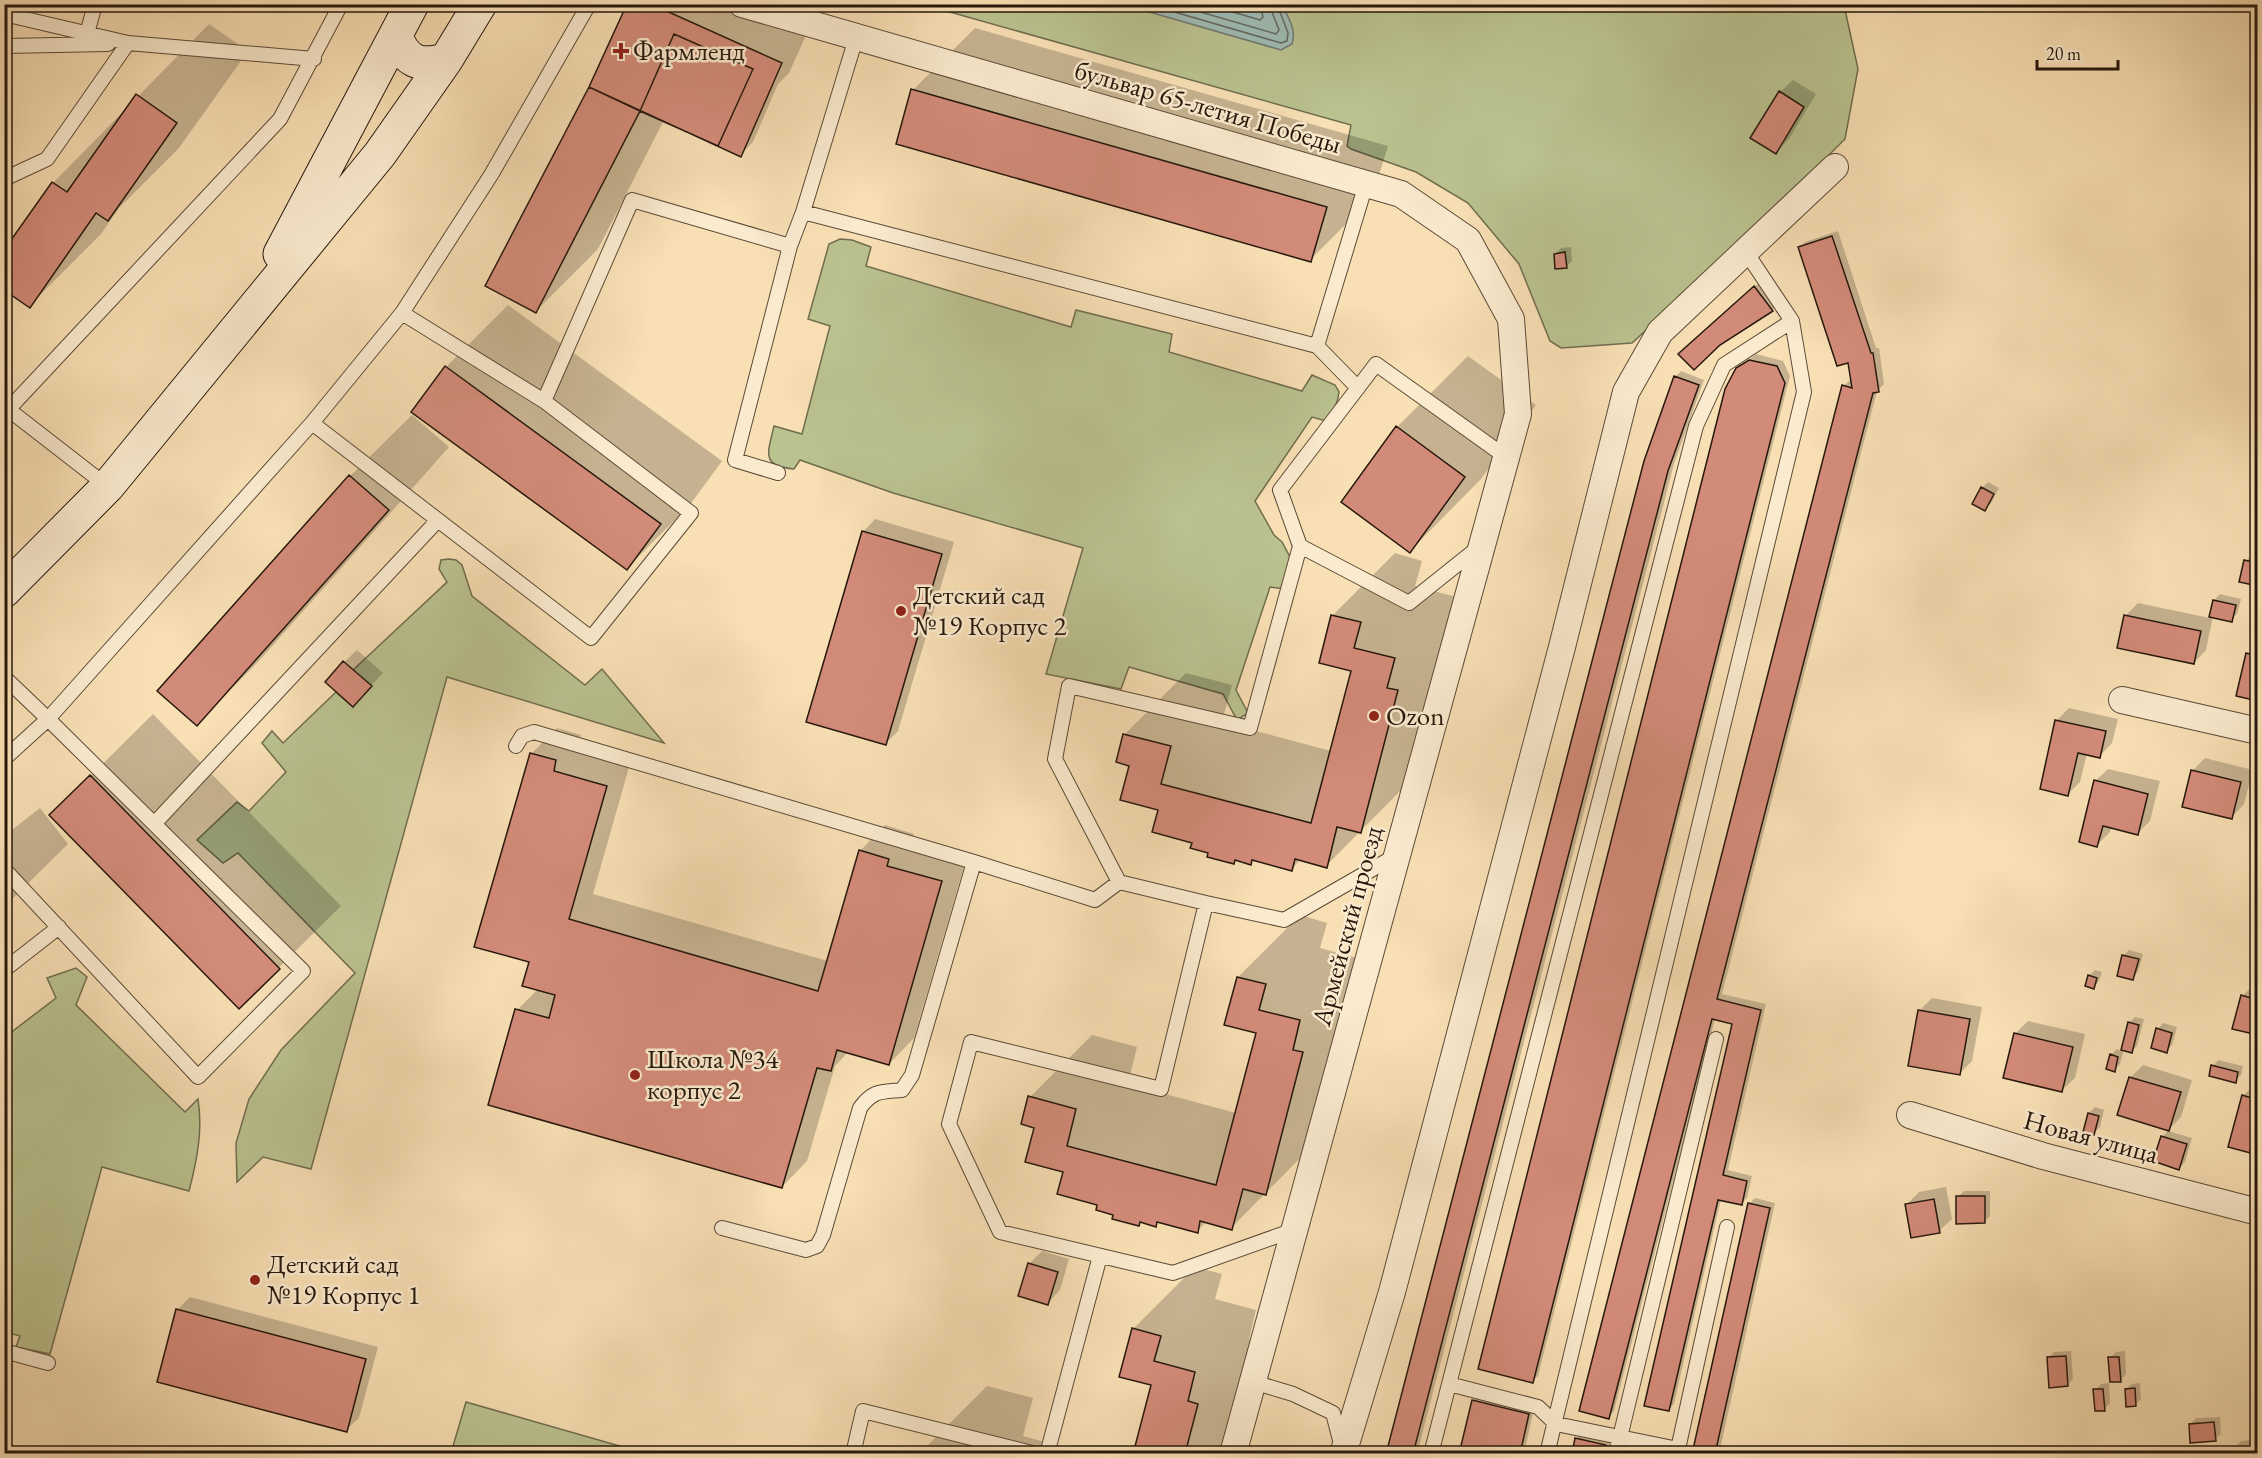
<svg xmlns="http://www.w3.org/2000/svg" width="2262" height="1458" viewBox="0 0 2262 1458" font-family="'EB Garamond',serif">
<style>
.green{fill:#bac28f;stroke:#706d4e;stroke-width:1.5}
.water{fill:#9fbbb4;stroke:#6f7a71;stroke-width:1.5}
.shadow{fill:#0003}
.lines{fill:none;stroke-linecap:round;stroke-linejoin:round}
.shore{stroke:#636a60;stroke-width:1.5}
.building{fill:#d38b79;stroke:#27180c;stroke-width:1.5}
.service-casing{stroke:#5b4a36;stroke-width:16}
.minor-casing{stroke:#5b4a36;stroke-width:28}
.secondary-casing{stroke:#27180c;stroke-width:35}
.service{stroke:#faeace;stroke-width:14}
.minor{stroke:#faeace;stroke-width:26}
.secondary{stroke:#faeace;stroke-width:33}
.poi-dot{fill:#8f2418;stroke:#faeace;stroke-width:2}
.labels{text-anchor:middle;stroke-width:5;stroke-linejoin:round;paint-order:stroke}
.poi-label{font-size:27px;fill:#27180c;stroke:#faeace;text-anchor:start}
.street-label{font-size:27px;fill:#27180c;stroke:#faeace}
</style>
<rect width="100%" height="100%" fill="#f8dfb4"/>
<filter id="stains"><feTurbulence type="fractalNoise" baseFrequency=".00333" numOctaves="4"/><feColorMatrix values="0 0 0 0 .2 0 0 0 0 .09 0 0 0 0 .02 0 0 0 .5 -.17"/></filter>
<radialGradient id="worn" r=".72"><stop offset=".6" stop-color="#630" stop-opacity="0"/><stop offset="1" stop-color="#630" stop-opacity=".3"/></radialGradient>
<path class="green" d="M925,5H1844L1858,69L1845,139L1739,245L1632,343L1561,348L1550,341L1519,264L1468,203L1416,172L1351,149L1347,146L1351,125Z
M840,239L852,240L871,247L866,266L1071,327L1076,310L1172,334L1169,352L1302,391L1312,375L1335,385L1339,392C1338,404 1333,411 1326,421L1312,417L1255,501L1274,535L1282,542L1290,557V568L1285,589L1270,587L1236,690L1248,713L1237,720L1223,694L1129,667L1121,689L1046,674L1083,548L893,493L800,460L794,469C760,466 768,453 774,426L802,434L830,326L808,319L829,244Z
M449,559L456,560L462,565L472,596L585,685L602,669L664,743L447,677L311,1169L263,1157L237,1182L236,1143L249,1099L281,1050L355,973L238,853L223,863L197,840L237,802L249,811L286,772L262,743L272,731L283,743L336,692L353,707V670L447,582L439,569L441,560Z
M76,968L87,977L76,1005L185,1112L198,1099C203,1130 197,1160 189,1191L102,1167L50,1354L16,1347L20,1336L5,1332V1037L56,998L47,978Z
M466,1402L644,1453H451Z"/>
<path class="water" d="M1125,5H1282C1288,17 1297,30 1292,44L1281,50Z"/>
<path class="shadow" d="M629,4H691L701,9L706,4H820L789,73L778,84L753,142L740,155L664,120L598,249L536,311L487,285L591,85Z
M209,24L248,51L179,148L119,208L101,234L29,306L53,183Z
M975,28L1388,146L1372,198L1310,260L913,90Z
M1793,80L1816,94L1789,139L1776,152L1780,92Z
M1838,231L1876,348H1879L1884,384L1877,391L1722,994L1766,1004L1728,1170L1752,1176L1747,1198L1741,1204L1721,1199L1674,1404L1668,1410L1734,1023L1715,1019L1614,1411L1608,1417L1844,386L1850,380L1852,381L1849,361L1799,248L1805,242Z
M1571,247L1572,261L1566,267L1555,254L1561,248Z
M1761,281L1778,304L1772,310L1719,344L1686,348Z
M508,305L722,461L689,506L627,568L413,412L446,367Z
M1756,354L1783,361L1790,376L1538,1376L1532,1381L1737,369Z
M1468,356L1536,405L1481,479L1410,551L1397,427Z
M1681,371L1704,380L1674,464L1417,1454H1387L1675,377Z
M412,415L449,447L258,662L196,724L350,476Z
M1988,482L1999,488L1991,503L1985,509L1974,503L1982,488Z
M875,519L954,542L898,731L886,743L863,532Z
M1395,553L1422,561L1415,586L1456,597L1422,769L1326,866L1301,859L1292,869L1254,859L1250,863L1236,859L1233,862L1194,841L1160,809L1131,765L1124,735L1186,673L1232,685L1222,722L1331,751L1353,670L1321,662L1333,615Z
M2252,555L2258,556V584L2246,561Z
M2220,594L2241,599L2237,614L2231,620L2213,616L2206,650L2194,663L2125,616L2138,603L2210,618L2214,600Z
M2258,644V699L2247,654Z
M357,650L383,673L365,692L344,662Z
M2069,708L2118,719L2112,743L2100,756L2087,753L2080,782L2068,794L2056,721Z
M153,714L341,906L239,1007L51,815Z
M557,728L581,735L578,745L631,760L593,894L828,961L860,851L885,825L914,834L912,841L967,856L914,1038L889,1064L848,1052L835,1066L807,1161L782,1187L517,1010L538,989L530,961L531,754Z
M2205,758L2253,770L2244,804L2232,817L2192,771Z
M2108,769L2160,781L2150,821L2138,833L2111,827L2110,832L2097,845L2095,781Z
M40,808L68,844L4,907V836Z
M1300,915L1327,923L1320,948L1361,959L1327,1131L1231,1228L1207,1221L1197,1231L1159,1221L1155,1225L1142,1221L1138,1224L1099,1204L1065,1171L1036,1127L1030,1097L1092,1035L1137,1047L1128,1084L1236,1113L1258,1032L1238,977Z
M2129,950L2143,954L2138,972L2132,978L2123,956Z
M2095,970L2102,972L2099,981L2094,987L2089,976Z
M2255,984H2258V1034L2242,996Z
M1932,998L1982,1007L1972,1061L1959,1074L1919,1011Z
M2135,1017L2144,1019L2137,1046L2131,1051L2124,1049L2120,1064L2114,1070L2111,1055L2117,1049L2122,1051L2129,1023Z
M2028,1021L2085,1034L2075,1078L2062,1090L2015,1034Z
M2163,1023L2177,1027L2172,1045L2166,1051L2158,1029Z
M2218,1060L2243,1066L2241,1075L2235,1081L2213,1066Z
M2143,1065L2192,1080L2181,1117L2169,1129L2130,1078Z
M2255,1084H2258V1153L2243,1096Z
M2095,1107L2104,1110L2100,1127L2094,1133L2089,1113Z
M2168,1131L2192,1138L2185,1162L2179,1168L2162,1137Z
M1946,1187L1952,1219L1939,1231L1907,1204L1919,1192Z
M1964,1191H1990V1216L1984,1222L1958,1197Z
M1755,1198L1775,1203L1719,1454H1693L1749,1204Z
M1042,1251L1069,1259L1060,1290L1048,1303L1029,1264Z
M1195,1267L1222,1274L1215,1299L1256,1310L1249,1339L1259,1342L1230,1454H1134L1153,1384L1133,1329Z
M190,1297L378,1347L359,1418L346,1430L177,1310Z
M2071,1351L2073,1379L2067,1385L2048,1358L2054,1352Z
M2125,1351L2126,1374L2121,1380L2110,1358L2116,1352Z
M2109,1383L2110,1403L2104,1409L2095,1390L2101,1384Z
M2140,1383L2141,1399L2135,1405L2126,1389L2132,1384Z
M987,1386L1033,1398L1023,1436L1089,1454H923L925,1448Z
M1479,1395L1534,1408L1524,1454H1461L1473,1401Z
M2220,1417L2221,1434L2215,1439L2190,1424L2196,1418Z
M4,1431L19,1454H4Z
M1582,1433L1611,1440L1608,1454H1573L1576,1439Z
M2258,1440V1454H2229L2241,1441Z
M1641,1447L1669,1454H1635Z
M2166,1450V1454H2120Z"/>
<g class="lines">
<path class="shore" d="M1147,4L1281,43L1287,41L1288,33L1277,4
M1173,4L1276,34L1279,30L1269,4
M1206,4L1260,20L1263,17L1260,4"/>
</g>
<path class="building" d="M232,4H260V10H232Z
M627,4H651L782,63L741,157L589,87Z
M674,34L753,69L718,146L640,111Z
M589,87L640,111L536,313L485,286Z
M911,89L1327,207L1311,262L896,144Z
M1779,91L1804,107L1776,154L1750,138Z
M136,94L177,123L108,221L96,213L30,308L4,290V250L52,182L67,192Z
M1832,236L1871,353H1873L1879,392L1873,393L1717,999L1761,1010L1723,1175L1747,1181L1742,1205L1718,1200L1669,1411L1644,1406L1732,1024L1712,1019L1609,1419L1579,1411L1842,385L1852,388L1848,363L1837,366L1798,247Z
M1565,252L1567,268L1555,269L1554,254Z
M1754,286L1773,311L1720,345L1694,370L1678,354Z
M1749,360L1777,366L1785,383L1533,1383L1478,1369L1725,389L1736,368Z
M445,366L661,524L627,570L411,412Z
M1674,376L1699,385L1668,471L1413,1454H1386L1644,461Z
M1396,426L1465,477L1410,553L1341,502Z
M349,475L389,510L197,726L157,691Z
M1981,487L1994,494L1985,511L1972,504Z
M862,531L942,554L886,745L806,722Z
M2244,560L2258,563V586L2239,582Z
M2213,600L2236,605L2232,622L2209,617Z
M1331,615L1361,622L1354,648L1395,658L1387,688L1398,690L1361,833L1337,827L1327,868L1295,859L1292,871L1252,860L1251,865L1235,860L1234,864L1207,857L1208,853L1190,848L1192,843L1152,832L1158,810L1120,800L1129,766L1116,762L1123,734L1171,746L1161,784L1311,823L1351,671L1319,663Z
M2124,615L2201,631L2194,664L2117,648Z
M2246,653L2258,656V701L2236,696Z
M343,661L372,686L353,707L325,682Z
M2055,720L2106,731L2100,758L2078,753L2068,796L2040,789Z
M530,753L556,760L554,771L607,786L569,919L818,991L859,850L889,859L887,866L942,881L889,1065L837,1050L831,1071L817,1068L782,1188L488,1105L515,1009L549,1018L555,995L522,986L529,962L474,947Z
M2191,770L2241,782L2232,819L2182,807Z
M90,775L280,969L239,1009L49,815Z
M2094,780L2148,794L2138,835L2103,826L2097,847L2079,842Z
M2122,955L2139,959L2133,980L2117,976Z
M2088,975L2097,978L2094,989L2085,986Z
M1237,977L1266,984L1259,1010L1300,1020L1293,1050L1303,1052L1266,1195L1243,1189L1232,1230L1200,1221L1198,1233L1157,1222L1156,1227L1140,1222L1139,1226L1112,1219L1113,1215L1096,1210L1097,1205L1057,1194L1063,1172L1025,1162L1034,1128L1021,1124L1028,1096L1076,1109L1067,1146L1216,1185L1256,1033L1224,1025Z
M2241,995L2258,1000V1035L2232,1029Z
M1918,1010L1970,1019L1960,1075L1908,1066Z
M2128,1022L2139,1025L2132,1053L2121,1050Z
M2156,1028L2172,1033L2167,1053L2151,1048Z
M2014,1033L2073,1047L2062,1092L2003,1078Z
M2110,1054L2118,1057L2115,1072L2106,1069Z
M2211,1065L2238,1072L2236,1083L2209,1076Z
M2129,1077L2181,1092L2169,1131L2117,1115Z
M2242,1095L2258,1100V1155L2228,1147Z
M2088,1113L2099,1116L2094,1135L2083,1132Z
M2161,1136L2187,1144L2179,1170L2153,1161Z
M1956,1196H1985V1223L1956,1224Z
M1934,1199L1940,1233L1911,1238L1905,1204Z
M1748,1203L1770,1208L1715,1454H1692Z
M1028,1263L1058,1272L1048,1305L1018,1296Z
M176,1309L366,1359L347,1432L157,1382Z
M1132,1328L1161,1336L1154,1361L1195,1372L1188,1401L1198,1404L1185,1454H1133L1151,1385L1119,1377Z
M2066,1356L2068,1386L2049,1388L2047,1357Z
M2108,1357H2119L2121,1382H2110Z
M2135,1388L2136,1406L2126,1407L2125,1389Z
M2093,1389H2103L2105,1411H2095Z
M1472,1400L1529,1414L1520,1454H1459Z
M2214,1422L2216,1441L2190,1443L2189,1424Z
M1575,1438L1606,1445L1604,1454H1572Z"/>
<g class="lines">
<g class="service-casing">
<path id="service" d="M4,14L128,43
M87,34L95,4
M856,38L803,212L1317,346
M4,46L108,44
M4,179L47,159L128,43L314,59
M402,313L491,175L589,4
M1358,388L1317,346L1366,184
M4,406L107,486
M4,414L280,119L341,4
M312,423L402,313L544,401
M778,473L735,460L790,246
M1300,546L1280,490L1376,364L1506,457
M4,677L48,719L4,759
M516,746L522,736L534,732L974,862L1095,900L1119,882
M154,824L438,520
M4,869L198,1077L303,971L48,719L312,423L591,638L691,513L544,401L632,200L790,246L803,212
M1206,903L1119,882L1055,759L1069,686L1250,728L1300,546L1409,603L1479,547
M4,970L59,927
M722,1228L806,1250L817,1246L823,1235L860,1108C873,1090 881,1092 902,1090L912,1075L974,862
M1294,1230L1173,1273L1000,1232L949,1124L971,1042L1161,1089L1206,903L1284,920L1397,855
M4,1351L48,1363
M1253,1382L1293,1394L1333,1413L1342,1448
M1449,1384L1538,1407L1556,1424L1678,1449L1677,1454
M1678,1449L1727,1227
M853,1454L863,1411L1036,1454
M1047,1454L1100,1256
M1431,1454L1696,426L1724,365L1792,321
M1547,1454L1804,392L1792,321L1746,252
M1616,1454L1716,1039"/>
</g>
<g class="minor-casing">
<path id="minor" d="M742,4L1401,194L1468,240L1511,319L1518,414L1233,1454
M2122,700L2258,731
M1910,1115L2043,1156L2258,1212
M1343,1454L1392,1292L1562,647L1626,392L1660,332L1835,167"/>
</g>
<g class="secondary-casing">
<path id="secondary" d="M395,36C407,62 418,67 446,60
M280,254L412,4
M4,591L108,486L380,154L446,60L480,4"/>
</g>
<use href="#service" class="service"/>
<use href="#minor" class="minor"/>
<use href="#secondary" class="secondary"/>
</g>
<g class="poi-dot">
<path d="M618 42h6v6h6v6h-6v6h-6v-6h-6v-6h6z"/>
<circle cx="901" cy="611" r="6"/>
<circle cx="1374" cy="716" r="6"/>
<circle cx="635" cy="1075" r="6"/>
<circle cx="255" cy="1280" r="6"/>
</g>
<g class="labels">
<g class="poi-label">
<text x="633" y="60">Фармленд</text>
<text x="913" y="604">Детский сад<tspan x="913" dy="31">№19 Корпус 2</tspan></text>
<text x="1386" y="725">Ozon</text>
<text x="647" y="1068">Школа №34<tspan x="647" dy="31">корпус 2</tspan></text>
<text x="267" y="1273">Детский сад<tspan x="267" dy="31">№19 Корпус 1</tspan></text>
</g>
<g class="street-label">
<text transform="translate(1208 107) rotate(16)" y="9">бульвар 65-летия Победы</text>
<text transform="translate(1347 926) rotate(-75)" y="9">Армейский проезд</text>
<text transform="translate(2091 1137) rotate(15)" y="9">Новая улица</text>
</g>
</g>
<rect width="2262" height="1458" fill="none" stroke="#f8dfb4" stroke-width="24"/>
<rect x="6" y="6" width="2250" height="1446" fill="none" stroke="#27180c" stroke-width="3"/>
<rect x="12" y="12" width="2238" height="1434" fill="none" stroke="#27180c" stroke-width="1.5"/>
<path d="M2037 60v9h81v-9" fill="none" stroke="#27180c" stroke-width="3"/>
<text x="2046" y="60" font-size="18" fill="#27180c" stroke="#faeace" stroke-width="4.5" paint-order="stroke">20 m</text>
<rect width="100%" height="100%" filter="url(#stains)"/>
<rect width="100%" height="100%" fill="url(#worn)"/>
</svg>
